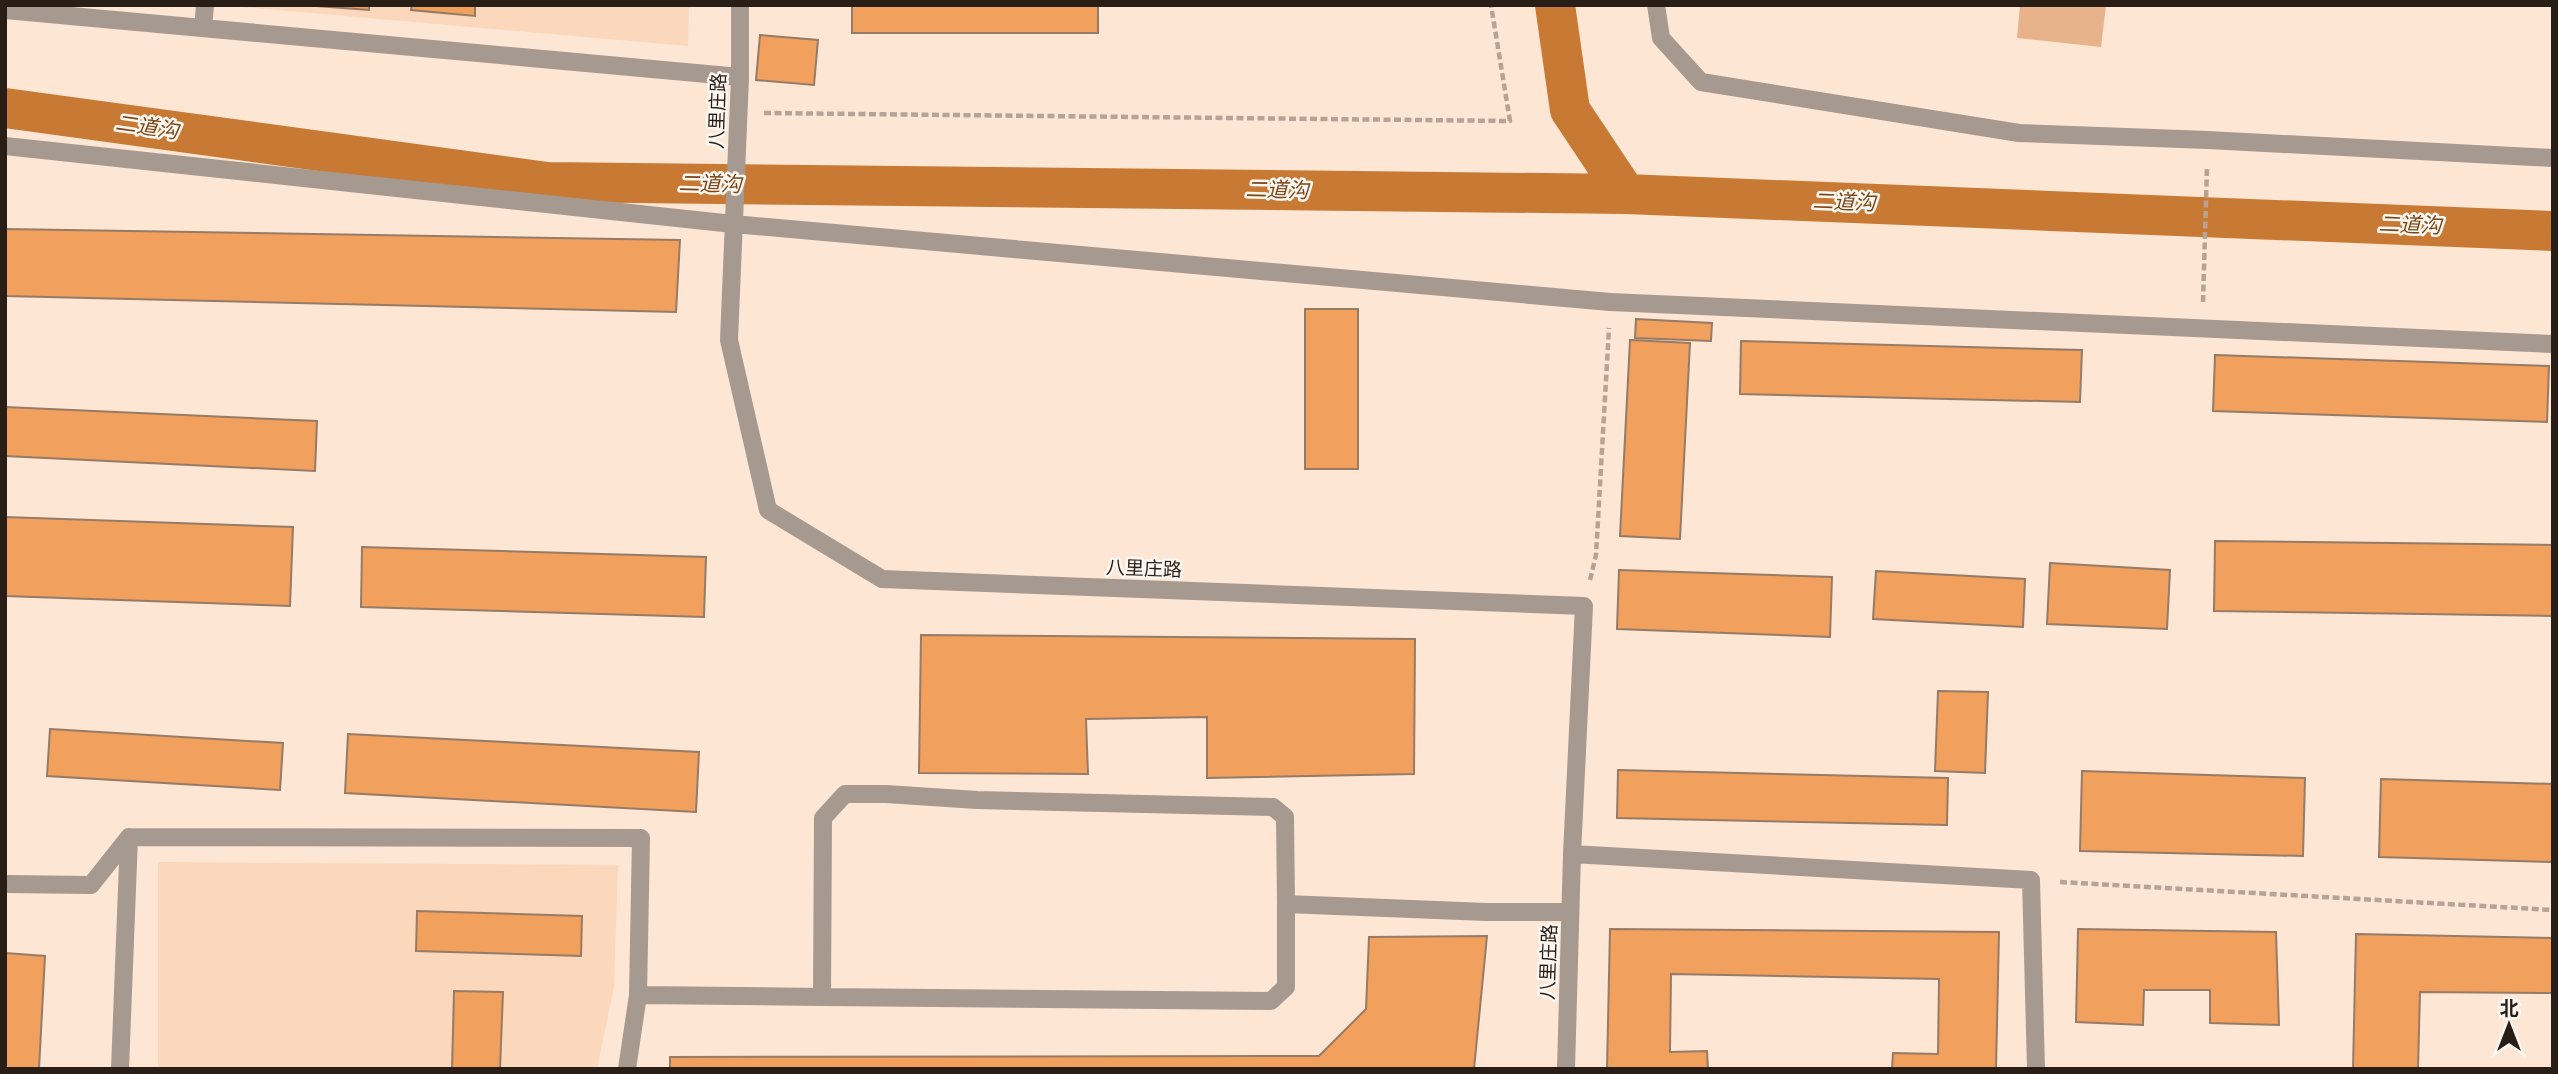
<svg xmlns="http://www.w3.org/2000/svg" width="2558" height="1074" viewBox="0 0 2558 1074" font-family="'Open Sans','Noto Sans SC',sans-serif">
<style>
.built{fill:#fbd7bc}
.green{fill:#e8b38a}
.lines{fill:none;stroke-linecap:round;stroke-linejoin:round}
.canal{stroke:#c87a35;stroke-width:40}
.building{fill:#f1a05d;stroke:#967b67;stroke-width:2}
.path{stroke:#b7a395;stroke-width:4.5;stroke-dasharray:7 3.5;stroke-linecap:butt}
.lane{stroke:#a69990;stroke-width:18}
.street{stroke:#a69990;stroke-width:18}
.labels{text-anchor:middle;stroke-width:5;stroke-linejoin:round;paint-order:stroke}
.street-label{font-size:19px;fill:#291e16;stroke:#fdf7f2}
.water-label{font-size:21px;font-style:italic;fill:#7c4716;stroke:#fdf7f2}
</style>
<rect width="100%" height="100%" fill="#fee6d4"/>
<path class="built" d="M220,5H689L688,46Z
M158,862L618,865L614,987L597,1069H158Z"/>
<path class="green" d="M2020,5H2106L2101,47L2017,38Z"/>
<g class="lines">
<path class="canal" d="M1555,5L1570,110L1626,194
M5,108L547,182L1626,194L2553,231"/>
</g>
<path class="building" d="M302,5H369V10Z
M412,5H475V16L411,10Z
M852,5H1098V33H852Z
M760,35L818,40L814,85L756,80Z
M5,229L680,240L676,312L5,296Z
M1305,309H1358V469H1305Z
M1636,319L1712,323L1711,341L1635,338Z
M1630,340L1690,343L1680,539L1620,536Z
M1741,341L2082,350L2080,402L1740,394Z
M2215,355L2549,366L2547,422L2213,411Z
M5,407L317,421L315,471L5,456Z
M5,517L293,527L290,606L5,596Z
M2215,541L2553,545V616L2214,611Z
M362,547L706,557L704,617L361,607Z
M2050,563L2170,570L2167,629L2047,624Z
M1619,570L1832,577L1830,637L1617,629Z
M1876,571L2025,579L2023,627L1873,619Z
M921,635L1415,639L1414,774L1207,778V717L1086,719L1088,774L919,773Z
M1938,691L1988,692L1985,773L1935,771Z
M50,729L283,743L280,790L47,776Z
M348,734L699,752L696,812L345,793Z
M1618,770L1948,778L1947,825L1617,818Z
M2082,771L2305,778L2303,856L2080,851Z
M2381,779L2553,784V862L2379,857Z
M417,911L582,916L581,956L416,951Z
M1610,929L1999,932L1996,1069H1892L1893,1053L1938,1054L1939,979L1671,974L1670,1052L1707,1051L1708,1069H1607Z
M2078,929L2276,932L2279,1025L2210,1023V990H2144L2143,1025L2076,1022Z
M2356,934L2553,938V993L2420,992L2418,1069H2353Z
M1487,936L1474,1069H670V1057L1319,1056L1366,1009L1369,937Z
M5,953L45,956L39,1069H5Z
M454,991L503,992L500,1069H452Z"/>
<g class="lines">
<path class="path" d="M764,113L1510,121L1491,5
M2203,302L2207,168
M1590,580L1596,555L1609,328
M2060,882L2553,910"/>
<path class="lane" d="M5,10L740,77
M203,28L205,5
M5,146L733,224L1610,302"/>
<path class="street" d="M740,5V77L729,340L768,510L882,579L1584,606L1572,854L1566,1069
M1656,5L1661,38L1701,82L2019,133L2208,140L2553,158
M1610,302L2553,344
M1572,854L2031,880L2036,1069
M5,884L91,885L129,837L641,838L638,995L627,1069
M638,995L822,997L823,818L845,794H886L977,800L1273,807L1285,817L1286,904L1486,912H1570
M822,997L1271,1001L1286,987V904
M120,1069L129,837"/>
</g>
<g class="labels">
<g class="street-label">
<text transform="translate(717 111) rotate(-88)" y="7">八里庄路</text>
<text transform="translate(1144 568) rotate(2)" y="7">八里庄路</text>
<text transform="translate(1548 962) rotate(-88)" y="7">八里庄路</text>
</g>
<g class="water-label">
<text transform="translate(147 127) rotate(8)" y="7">二道沟</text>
<text transform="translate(710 184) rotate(1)" y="7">二道沟</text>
<text transform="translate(1277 190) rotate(1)" y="7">二道沟</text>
<text transform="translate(1844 202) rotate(2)" y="7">二道沟</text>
<text transform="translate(2410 225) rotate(2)" y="7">二道沟</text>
</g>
</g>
<rect width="2558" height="1074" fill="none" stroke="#291e16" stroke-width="14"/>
<g transform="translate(2509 1025)" stroke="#fdf7f2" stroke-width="5" paint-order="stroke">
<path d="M0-5L12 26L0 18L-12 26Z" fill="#291e16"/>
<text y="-10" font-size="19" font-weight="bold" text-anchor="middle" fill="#291e16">北</text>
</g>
</svg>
